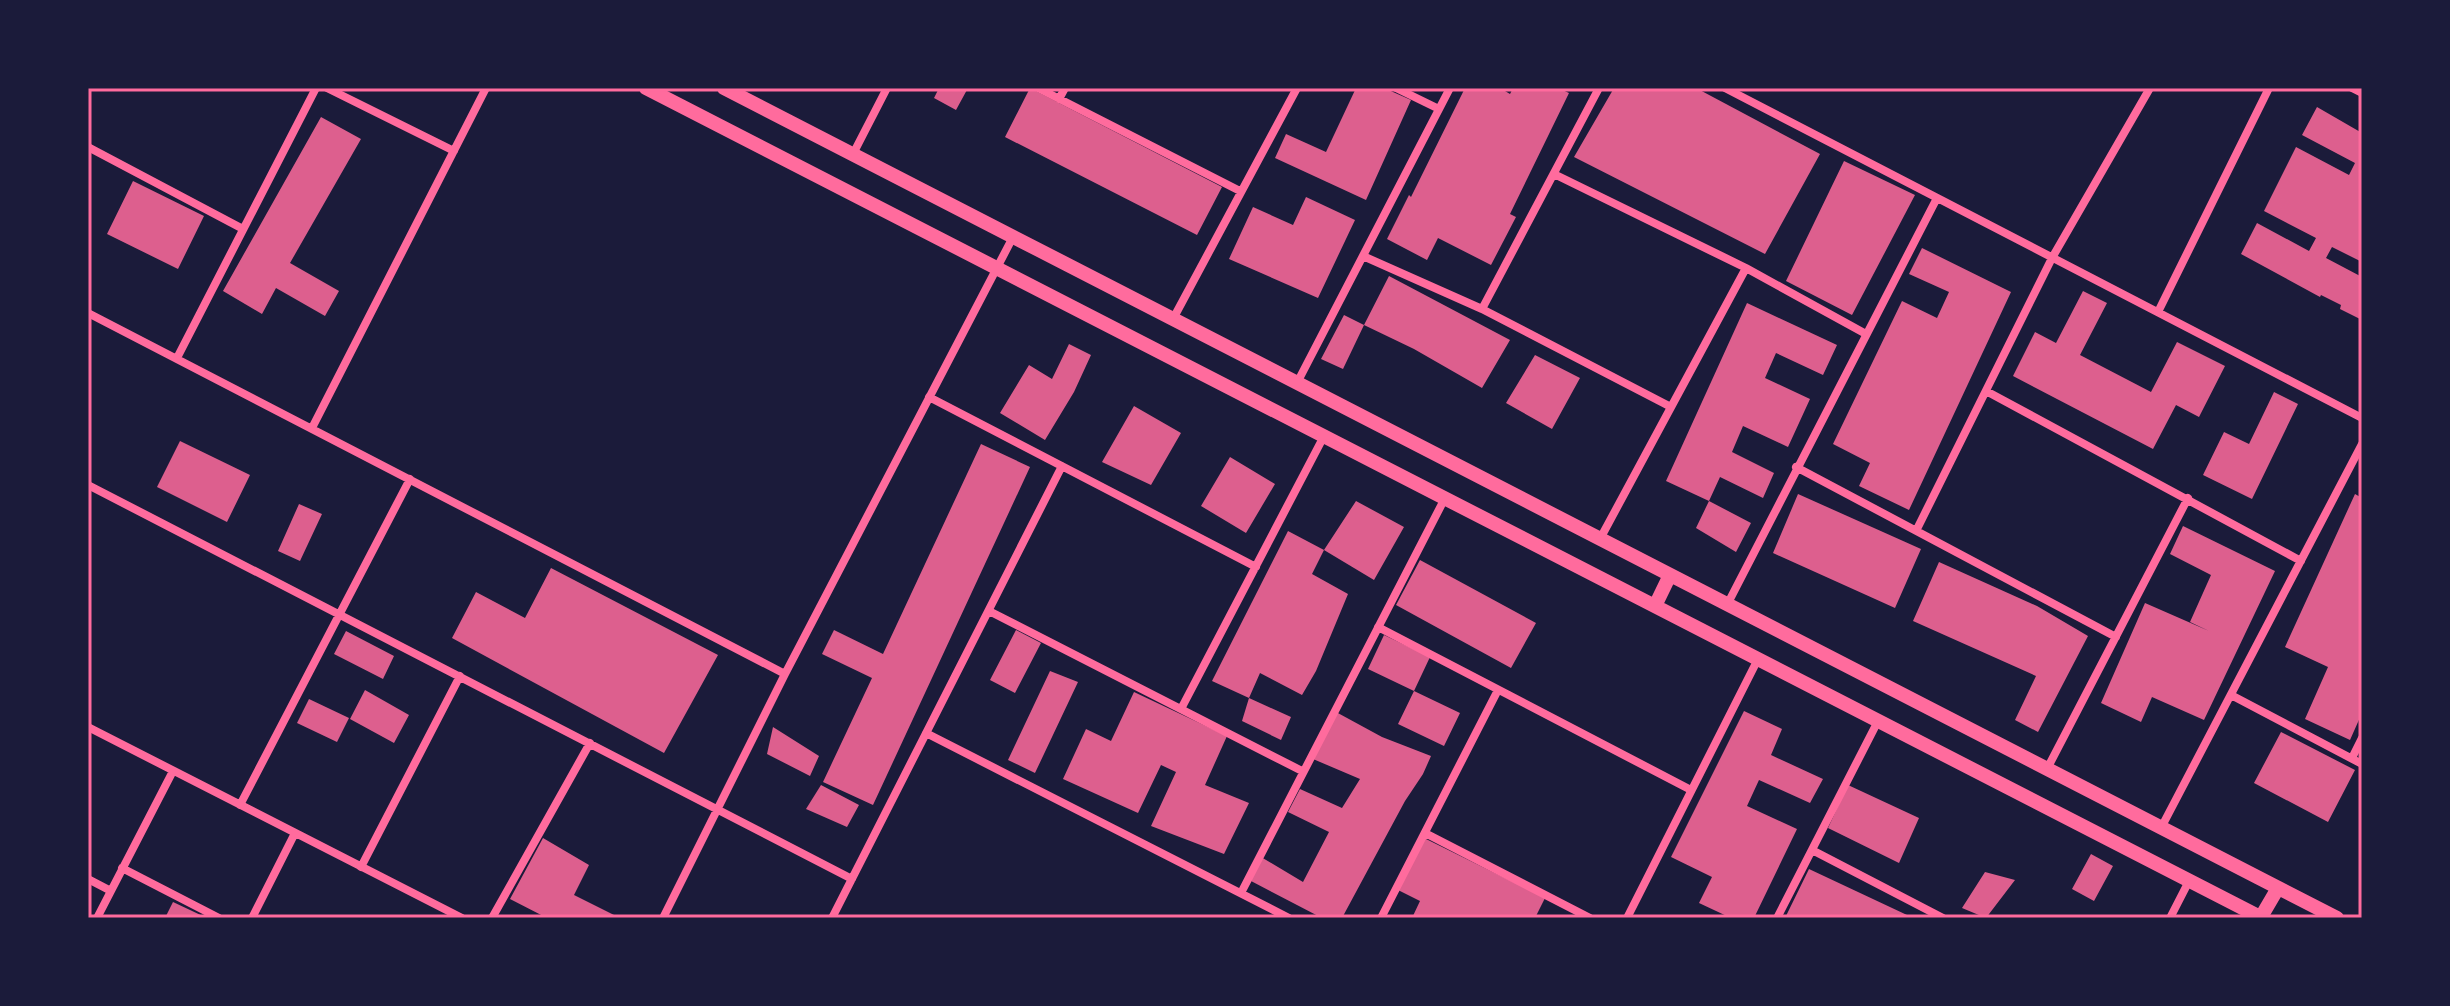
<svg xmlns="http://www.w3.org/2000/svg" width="2450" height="1006" viewBox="0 0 2450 1006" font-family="'Titillium Web',sans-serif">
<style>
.building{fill:#dd5f8e}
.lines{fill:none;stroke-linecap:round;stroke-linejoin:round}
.minor{stroke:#ff6b9d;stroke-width:8}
.tertiary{stroke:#ff6b9d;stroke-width:14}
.neatline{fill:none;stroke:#ff6b9d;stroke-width:3}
</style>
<rect width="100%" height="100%" fill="#1b1b3a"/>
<path class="building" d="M939,88H968L956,110L934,98Z
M1030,88L1222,187L1197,235L1005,137Z
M1356,88H1384L1411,100L1366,200L1275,158L1286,134L1326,152Z
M1465,88H1500L1510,94L1513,88H1558L1569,93L1510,214L1516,217L1491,265L1438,238L1427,260L1387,239L1409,195L1411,197Z
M1614,88H1696L1820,154L1765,254L1574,157Z
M2317,107L2362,133V262L2332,247L2326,258L2362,277L2360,319L2340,309L2341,305L2321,295L2320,297L2241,254L2257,223L2309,251L2316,238L2264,211L2296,147L2349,175L2355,163L2302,135Z
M321,117L361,139L290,263L339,291L325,316L276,288L262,314L223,291Z
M1844,161L1915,195L1852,315L1786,281Z
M133,181L204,216L178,269L107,234Z
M1306,197L1355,220L1318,298L1229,259L1253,207L1293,225Z
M1922,248L2011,292L1909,510L1859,486L1870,463L1833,444L1902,301L1937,318L1949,292L1909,274Z
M1389,276L1510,340L1482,388L1414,349L1364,325Z
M2083,291L2107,303L2080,355L2151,392L2177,342L2225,366L2199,417L2176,405L2153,449L2013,376L2035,332L2056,343Z
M1747,303L1837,345L1823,375L1776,353L1765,378L1810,399L1788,447L1743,426L1732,452L1774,473L1763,498L1720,477L1709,501L1751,523L1736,552L1696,528L1709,501L1666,481Z
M1344,315L1364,325L1343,369L1321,359Z
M1069,344L1091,355L1074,392L1045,440L1000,413L1029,365L1052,379Z
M1535,355L1580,378L1552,429L1506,403Z
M2274,392L2298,404L2252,499L2203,475L2224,432L2249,444Z
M1134,406L1181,433L1151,485L1102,462Z
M180,441L250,475L227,522L157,487Z
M981,444L1030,467L873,805L823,782L872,678L822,654L834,630L883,654Z
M1230,457L1275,484L1246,533L1201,506Z
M1798,494L1921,549L1895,608L1773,553Z
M2355,494L2362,498V713L2350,740L2305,719L2328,667L2285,647Z
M1356,501L1404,527L1374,580L1324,550Z
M299,504L322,514L300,561L278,551Z
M2183,526L2275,571L2204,720L2152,697L2141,722L2101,703L2145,603L2209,631L2190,622L2211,575L2170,554Z
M1288,531L1324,550L1312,574L1348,594L1316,671L1302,695L1260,673L1249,698L1291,717L1281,740L1242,721L1249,698L1212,681Z
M1420,560L1536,623L1511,668L1396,605Z
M1939,562L2037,606L2088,636L2038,732L2015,720L2036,676L1913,621Z
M551,568L718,655L664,753L452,638L476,592L525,618Z
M1016,630L1041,643L1015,693L990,680Z
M346,631L394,656L383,679L334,654Z
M1384,635L1430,657L1414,691L1368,669Z
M1050,671L1078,682L1035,773L1008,760Z
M365,690L409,715L394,743L350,719Z
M1414,691L1460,713L1444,746L1398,724Z
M1134,692L1227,736L1205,785L1249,803L1224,854L1151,826L1176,772L1161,765L1138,813L1063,779L1086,729L1111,741Z
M309,699L349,718L337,742L297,723Z
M1744,711L1782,729L1771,755L1823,779L1810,803L1759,780L1747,806L1797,829L1754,918H1731L1699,903L1712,877L1671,857Z
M1336,712L1382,737L1431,756L1423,774L1405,801L1342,918H1322L1251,881L1261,857L1303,882L1329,832L1288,812L1300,789L1342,808L1360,779L1313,759Z
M773,727L819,756L810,776L767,754Z
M2281,732L2355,770L2328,822L2254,783Z
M821,785L859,805L847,827L806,809Z
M1848,785L1919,818L1899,863L1828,828Z
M543,838L589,865L574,895L620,918H547L510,899Z
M1424,838L1545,898L1535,918H1412L1420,901L1398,890Z
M2091,854L2113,866L2094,901L2072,889Z
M1809,869L1907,915L1906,918H1847L1841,915L1840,918H1785Z
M1985,872L2015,880L1986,918L1962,908Z
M173,902L207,918H165Z"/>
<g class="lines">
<path class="minor" d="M327,88L454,151
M1038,88L1240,191
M1396,88L1439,109
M1725,88L2362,418
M2352,88L2362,93
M1059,99L1065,88
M88,147L243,229
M853,154L887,88
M1554,174L1746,268L1866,334
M1363,256L1482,309L1671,407
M1482,309L1599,88
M2158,312L2269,88
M88,313L785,674
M1173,319L1297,88
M177,358L316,88
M1297,383L1450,88
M1986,391L2301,561
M929,397L1256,567
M312,428L486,88
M1796,467L2116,637
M88,485L852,879
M1917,529L2052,258L2150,88
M1600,539L1746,268
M1727,605L1937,198
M989,611L1302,771
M1378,627L1691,790
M2231,695L2362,764
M1181,709L1324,436
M88,727L462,918
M926,733L1289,918
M2352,758L2362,738
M2047,769L2188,498
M240,805L410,479
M2161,828L2362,444
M1425,833L1590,918
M1812,850L1943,918
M361,867L460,676
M122,868L219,918
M88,879L111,891
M1241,893L1445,498
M97,918L173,771
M252,918L295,833
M492,918L590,743
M663,918L785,674L1013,237
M832,918L1062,466
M1381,918L1498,690
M1627,918L1758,659
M1777,918L1878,721
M2170,918L2189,881"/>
<path class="tertiary" d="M646,88L2262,918
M724,88L2337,918
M1655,606L1670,575
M2261,917L2278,888"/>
</g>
<rect width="2450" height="1006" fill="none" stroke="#1b1b3a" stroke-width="180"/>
<rect x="90" y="90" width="2270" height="826" class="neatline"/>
</svg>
